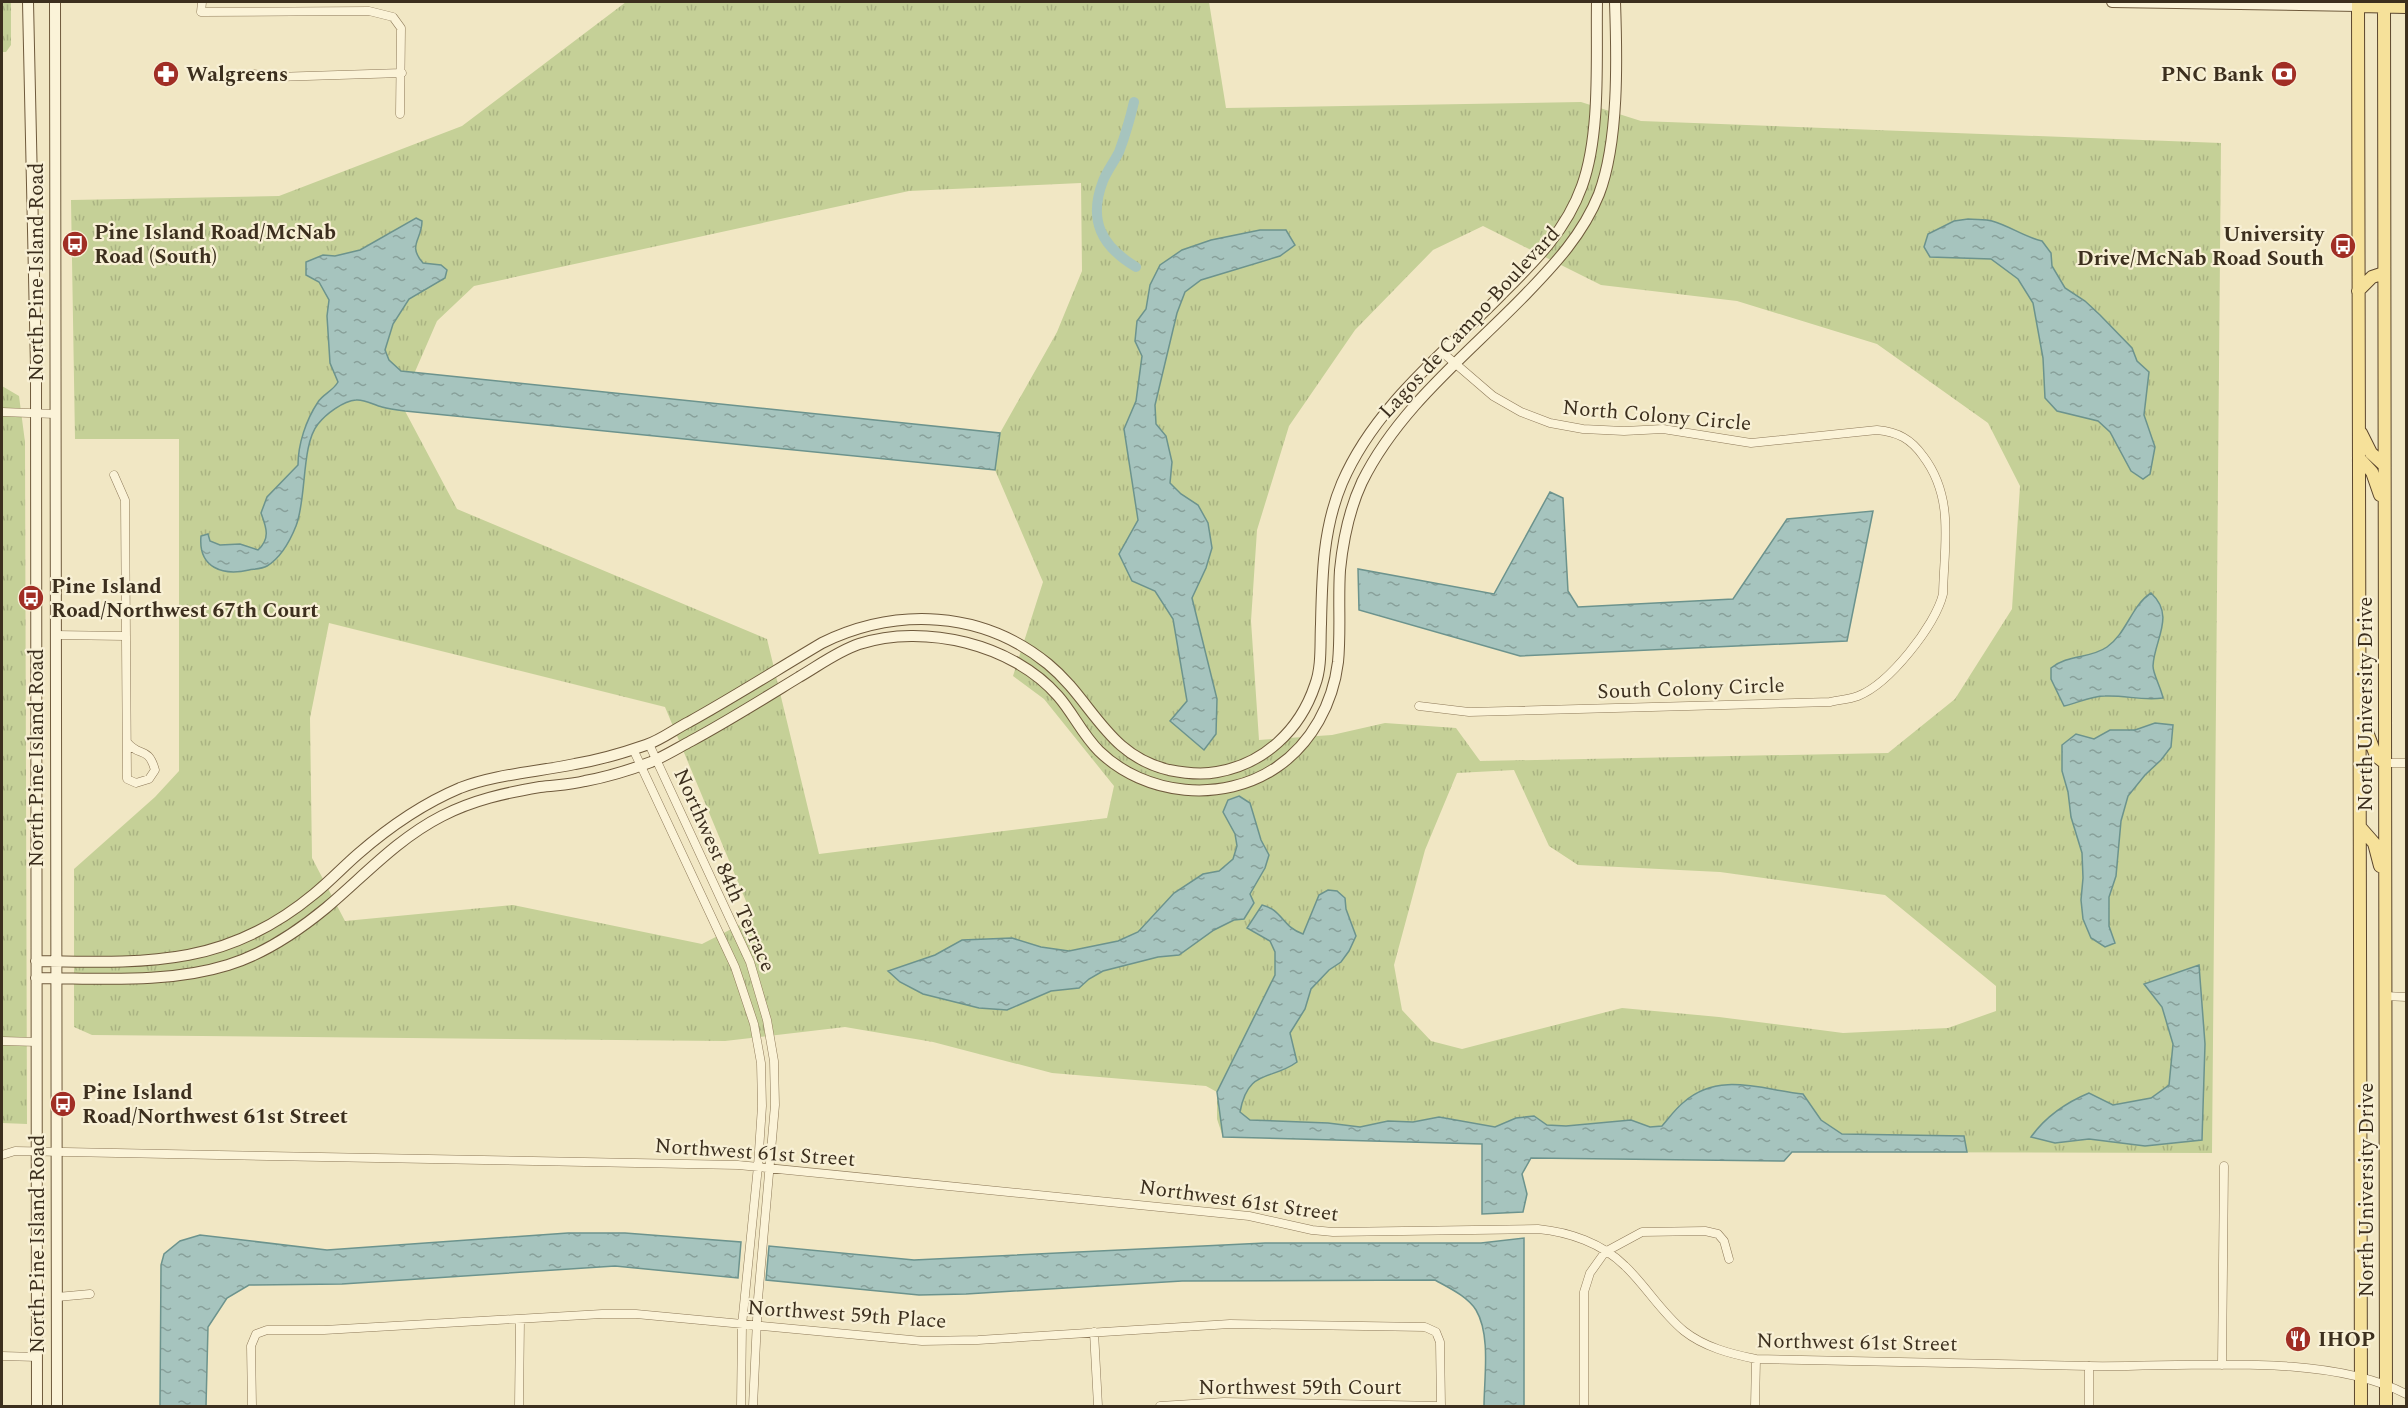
<svg xmlns="http://www.w3.org/2000/svg" width="2408" height="1408" viewBox="0 0 2408 1408" font-family="Spectral,serif">
<style>
.grass{fill:url(#grass-tufts);fill-rule:evenodd}
.water{fill:url(#water-ripples);stroke:#6c938d;stroke-width:1.5}
.lines{fill:none;stroke-linecap:round;stroke-linejoin:round}
.canal{stroke:#a6c4be;stroke-width:10}
.street-casing{stroke:#8d7959;stroke-width:9}
.secondary-casing{stroke:#6f5a3c;stroke-width:12}
.primary-casing{stroke:#5b462d;stroke-width:14}
.street{stroke:#fbf3d8;stroke-width:8}
.secondary{stroke:#fbf3d8;stroke-width:10}
.primary{stroke:#f6e19a;stroke-width:12}
.labels{text-anchor:middle;stroke-width:4.5;stroke-linejoin:round;paint-order:stroke}
.poi-label{font-size:21px;font-weight:bold;fill:#3c2f1e;stroke:#f8f0d5;text-anchor:start}
.street-label{font-size:21px;fill:#3c2f1e;stroke:#f8f0d5}
</style>
<defs>
<pattern id="grass-tufts" width="24" height="20" patternUnits="userSpaceOnUse" patternTransform="scale(1.5)"><rect width="24" height="20" fill="#c5d097"/><path d="M3 7l-1-3M5 7V3M7 7l1-3M15 17l-1-3M17 17v-4M19 17l1-3" fill="none" stroke="#aab382"/></pattern>
<pattern id="water-ripples" width="26" height="14" patternUnits="userSpaceOnUse" patternTransform="scale(1.5)"><rect width="26" height="14" fill="#a6c4be"/><path d="M2 4q2-2 4 0t4 0M15 11q2-2 4 0t4 0" fill="none" stroke="#88a09a"/></pattern>
</defs>
<rect width="100%" height="100%" fill="#f1e7c4"/>
<path class="grass" d="M2,2H11V45L6,52H2Z
M626,2H1209L1226,108L1581,102L1641,121L2221,143L2212,1153L1792,1152L1784,1161L1531,1158L1482,1144L1223,1137L1217,1119V1092L1206,1086L1052,1073L933,1042L845,1027L725,1041L92,1035L74,1027V869L155,797L179,771V439H75L71,200L279,196L462,126ZM1081,183L1082,271L1057,332L1000,433L414,374L437,321L474,286L909,191ZM1483,226L1601,285L1737,301L1877,344L1988,423L2020,486L2012,609L1955,699L1888,753L1480,761L1456,728L1385,723L1332,735L1259,740L1251,621L1257,530L1289,426L1355,330L1433,250ZM405,411L995,470L1043,582L1013,676L1044,699L1114,786L1107,818L819,854L767,639L457,509ZM329,623L665,707L753,918L702,944L513,905L345,921L312,858L310,718ZM1514,770L1549,846L1578,865L1720,872L1885,895L1996,986V1011L1948,1028L1843,1033L1719,1017L1622,1008L1462,1049L1431,1041L1402,1010L1394,965L1425,850L1457,773Z
M2,386L19,396L25,442L27,1124L2,1123Z"/>
<path class="water" d="M416,218L422,221C422,240 407,245 423,263L441,265L447,270L445,278L409,299L393,324L385,350L389,360L401,371L1000,433L995,470L405,411C397,410 389,409 382,407C374,405 364,399 356,400C343,401 326,414 318,424C301,445 307,498 296,526C290,541 282,557 267,566C262,569 255,569 249,570C223,576 198,568 201,536L208,534L210,541L220,545L240,544L258,550C271,538 266,527 261,513L267,497L298,465C298,444 306,420 318,402C323,394 333,391 338,382L330,363L327,316L329,300L319,282L306,275V262L323,255L335,256L360,250Z
M1968,219C1976,220 1985,219 1992,221C2010,226 2024,237 2042,241L2051,253L2052,266L2065,288L2085,301L2100,315L2132,348L2137,361L2149,372L2144,415L2155,447L2150,474L2143,479L2131,471L2110,432L2098,421L2057,411L2045,398L2043,358L2033,303L2018,279L1991,259L1930,257L1924,247L1928,234L1954,221Z
M1260,230H1286L1295,245L1280,256L1201,280L1185,292L1177,313L1155,405L1156,424L1166,436L1172,462L1170,483L1181,494L1198,505L1208,523L1212,548L1206,568L1192,598L1217,699L1216,734L1204,750L1170,721L1187,701L1173,619L1155,591L1132,581L1119,554L1138,520L1124,429L1136,401L1142,356L1135,341L1137,321L1146,309L1150,285L1160,265L1182,250L1211,240Z
M1550,492L1563,498L1568,591L1578,607L1733,599L1787,519L1873,511L1847,641L1520,656L1359,610L1358,569L1494,594Z
M2151,593C2176,616 2154,640 2153,666C2153,674 2161,688 2163,698C2141,701 2126,695 2105,696C2090,696 2078,703 2064,706L2051,679V668C2068,654 2090,659 2107,647C2127,633 2131,606 2151,593Z
M2155,723L2173,725L2171,747L2161,760L2145,775L2128,796L2121,821L2116,876L2109,897V926L2115,943L2105,947L2091,938L2083,919L2081,900L2083,878L2082,853L2071,817L2068,792L2062,771V745L2076,734L2094,739L2110,730H2135Z
M1239,796L1250,803L1261,840L1269,855L1265,868L1250,894L1254,903L1244,919L1234,920L1214,930L1179,955L1158,957L1103,971L1089,979L1079,988L1051,991L1007,1010L979,1008L923,994L900,982L888,971L935,955L962,940L1012,938L1041,947L1069,951L1118,941L1138,932L1174,893L1203,874L1219,871L1233,859L1237,846L1235,834L1223,812L1228,800Z
M1328,890L1337,891L1345,898L1346,909L1356,936L1349,951L1341,962L1329,970L1311,989L1305,1009L1290,1033L1297,1062C1271,1081 1248,1068 1240,1112L1250,1120L1328,1123L1360,1127L1388,1121L1413,1122L1439,1117L1495,1127L1516,1118L1534,1116L1547,1125L1566,1126L1631,1120L1650,1127L1662,1126C1669,1118 1676,1108 1684,1102C1719,1071 1763,1090 1803,1094L1821,1120L1842,1134L1964,1136L1967,1152H1792L1784,1161L1531,1158L1522,1174L1527,1194L1523,1212L1482,1214V1144L1223,1137L1217,1092L1275,975V952L1270,941L1247,928L1262,905C1283,910 1282,927 1303,934L1319,895Z
M2199,965L2205,1044L2202,1140L2145,1146L2089,1139L2055,1143L2031,1137C2046,1116 2065,1103 2089,1093L2113,1105L2151,1098L2169,1085L2173,1044L2162,1007L2144,984Z
M568,1233H625L741,1242L738,1278L615,1266L342,1284L249,1285L227,1298L208,1327L206,1406H160L161,1265L164,1254L180,1241L200,1235L327,1250Z
M1524,1238V1406H1484C1484,1379 1491,1335 1476,1310C1467,1296 1449,1288 1435,1280L1182,1281L966,1294L919,1295L766,1280L769,1246L914,1260L1265,1243H1481Z"/>
<g class="lines">
<path class="canal" d="M1134,102C1130,119 1125,136 1119,152C1114,162 1107,171 1103,181C1088,220 1101,246 1136,267"/>
<g class="street-casing">
<path id="street" d="M202,2L201,12L369,11L393,17L401,28L400,114
M253,74L275,77L402,73
M2,412L55,414
M114,475L125,500L127,779L136,783L149,779L155,770C148,745 139,758 127,742
M55,635L125,636
M1419,706L1469,712L1830,702C1839,700 1850,699 1858,696C1889,684 1935,626 1943,594C1944,545 1955,498 1923,456C1911,439 1898,432 1877,430L1751,443L1663,429L1624,431L1583,429L1550,423L1521,412L1493,396L1443,353
M649,744L750,962L767,1020L774,1061L775,1105L758,1299L753,1406
M633,749L735,967L754,1024L761,1063L762,1106L758,1166L742,1325L741,1406
M2385,763H2406
M2385,996L2406,997
M2,1041L37,1042
M2,1155L15,1151L738,1165L1249,1216L1312,1230L1333,1232L1538,1229C1569,1232 1602,1243 1625,1266C1646,1286 1661,1312 1684,1331C1704,1347 1731,1354 1756,1359C1866,1362 1977,1364 2088,1366C2181,1368 2323,1351 2406,1394
M57,1297L90,1294
M1094,1332L1098,1406
M2,1356L37,1357
M2222,1365L2224,1166
M252,1406L251,1346L256,1334L267,1330H324L602,1314H636L922,1341L978,1340L1230,1324L1425,1327L1436,1332L1440,1342L1441,1406
M519,1406L520,1319
M1160,1406L1224,1402L1441,1406
M1584,1406V1292L1590,1273L1605,1252L1642,1232L1705,1231L1718,1234L1724,1241L1729,1259
M1755,1406L1756,1359
M2089,1406V1366"/>
</g>
<g class="secondary-casing">
<path id="secondary" d="M28,2L36,367L37,1406
M55,2L57,1406
M2112,2L2358,6
M36,961C145,963 225,968 314,894C329,882 343,867 358,854C389,827 422,804 460,788C496,774 537,772 575,764C599,760 623,753 646,745C661,740 675,729 689,722C734,697 778,669 822,643C896,607 982,610 1048,664C1093,701 1106,755 1169,770C1184,773 1202,775 1217,772C1264,764 1300,730 1315,685C1322,667 1320,644 1321,624C1322,575 1323,528 1342,483C1375,406 1444,353 1501,295C1534,262 1566,231 1582,186C1601,133 1596,58 1597,2
M36,978C99,978 167,984 228,965C264,954 298,931 326,908C364,876 397,839 442,816C473,800 505,793 540,787C555,785 570,785 585,781C607,777 630,770 651,762C665,756 678,748 691,741C728,721 763,699 799,677C818,666 838,651 859,644C924,623 1013,644 1058,696C1073,713 1082,734 1099,751C1145,796 1223,804 1277,767C1312,743 1333,703 1338,662C1341,631 1338,601 1340,570C1343,540 1349,510 1362,482C1399,407 1468,354 1526,294C1555,264 1583,234 1599,194C1619,141 1617,58 1615,2"/>
</g>
<g class="primary-casing">
<path id="primary" d="M2358,2L2361,1406
M2384,2L2386,1406
M2358,6L2406,7
M2358,291L2372,277L2384,273
M2361,433L2371,453L2383,464
M2359,458L2372,472L2380,495
M2363,721L2376,756L2385,763
M2360,827L2374,843L2380,866"/>
</g>
<use href="#street" class="street"/>
<use href="#secondary" class="secondary"/>
<use href="#primary" class="primary"/>
</g>
<defs>
<g id="pharmacy-disc" transform="scale(1.35)"><circle r="9.5" fill="#a12e25" stroke="#f8f0d5"/><path d="M-2-6h4v4h4v4h-4v4h-4v-4h-4v-4h4Z" fill="#fff"/></g>
<g id="bank-disc" transform="scale(1.35)"><circle r="9.5" fill="#a12e25" stroke="#f8f0d5"/><path d="M-6-4H6V4H-6ZM0-2.3a2.3 2.3 0 1 0 0 4.6a2.3 2.3 0 1 0 0-4.6Z" fill="#fff"/></g>
<g id="bus-disc" transform="scale(1.35)"><circle r="9.5" fill="#a12e25" stroke="#f8f0d5"/><path d="M-5-6H5V4H4V6H2V4H-2V6H-4V4H-5ZM-3.5-4V0h7V-4ZM-3.5 1.2v1.5H-2V1.2ZM2 1.2v1.5H3.5V1.2Z" fill="#fff"/></g>
<g id="restaurant-disc" transform="scale(1.35)"><circle r="9.5" fill="#a12e25" stroke="#f8f0d5"/><path d="M-5-6h1v4h1v-4h1v4h1v-4h1v5L-1.5 .5V6h-2V.5L-5-1ZM5-6V6H3V1.5H1.5Q1.5-4 5-6Z" fill="#fff"/></g>
</defs>
<g fill-rule="evenodd">
<use href="#pharmacy-disc" x="166" y="74"/>
<use href="#bank-disc" x="2284" y="74"/>
<use href="#bus-disc" x="75" y="244"/>
<use href="#bus-disc" x="2343" y="246"/>
<use href="#bus-disc" x="31" y="598"/>
<use href="#bus-disc" x="63" y="1104"/>
<use href="#restaurant-disc" x="2298" y="1339"/>
</g>
<g class="labels">
<g class="poi-label">
<text x="186" y="81">Walgreens</text>
<text x="2264" y="81" text-anchor="end">PNC Bank</text>
<text x="94" y="239">Pine Island Road/McNab<tspan x="94" dy="24">Road (South)</tspan></text>
<text x="2324" y="241" text-anchor="end">University<tspan x="2324" dy="24">Drive/McNab Road South</tspan></text>
<text x="51" y="593">Pine Island<tspan x="51" dy="24">Road/Northwest 67th Court</tspan></text>
<text x="82" y="1099">Pine Island<tspan x="82" dy="24">Road/Northwest 61st Street</tspan></text>
<text x="2318" y="1346">IHOP</text>
</g>
<g class="street-label">
<text transform="translate(36 272) rotate(-90)" y="7">North Pine Island Road</text>
<text transform="translate(1469 322) rotate(-47)" y="7">Lagos de Campo Boulevard</text>
<text transform="translate(1657 415) rotate(5)" y="7">North Colony Circle</text>
<text transform="translate(1691 688) rotate(-2)" y="7">South Colony Circle</text>
<text transform="translate(2365 704) rotate(-90)" y="7">North University Drive</text>
<text transform="translate(36 758) rotate(-90)" y="7">North Pine Island Road</text>
<text transform="translate(725 870) rotate(66)" y="7">Northwest 84th Terrace</text>
<text transform="translate(755 1152) rotate(4)" y="7">Northwest 61st Street</text>
<text transform="translate(2366 1190) rotate(-90)" y="7">North University Drive</text>
<text transform="translate(1239 1200) rotate(8)" y="7">Northwest 61st Street</text>
<text transform="translate(37 1244) rotate(-90)" y="7">North Pine Island Road</text>
<text transform="translate(847 1314) rotate(4)" y="7">Northwest 59th Place</text>
<text transform="translate(1857 1342) rotate(1)" y="7">Northwest 61st Street</text>
<text x="1300" y="1394">Northwest 59th Court</text>
</g>
</g>
<rect width="2408" height="1408" fill="none" stroke="#3c2f1e" stroke-width="6"/>
</svg>
